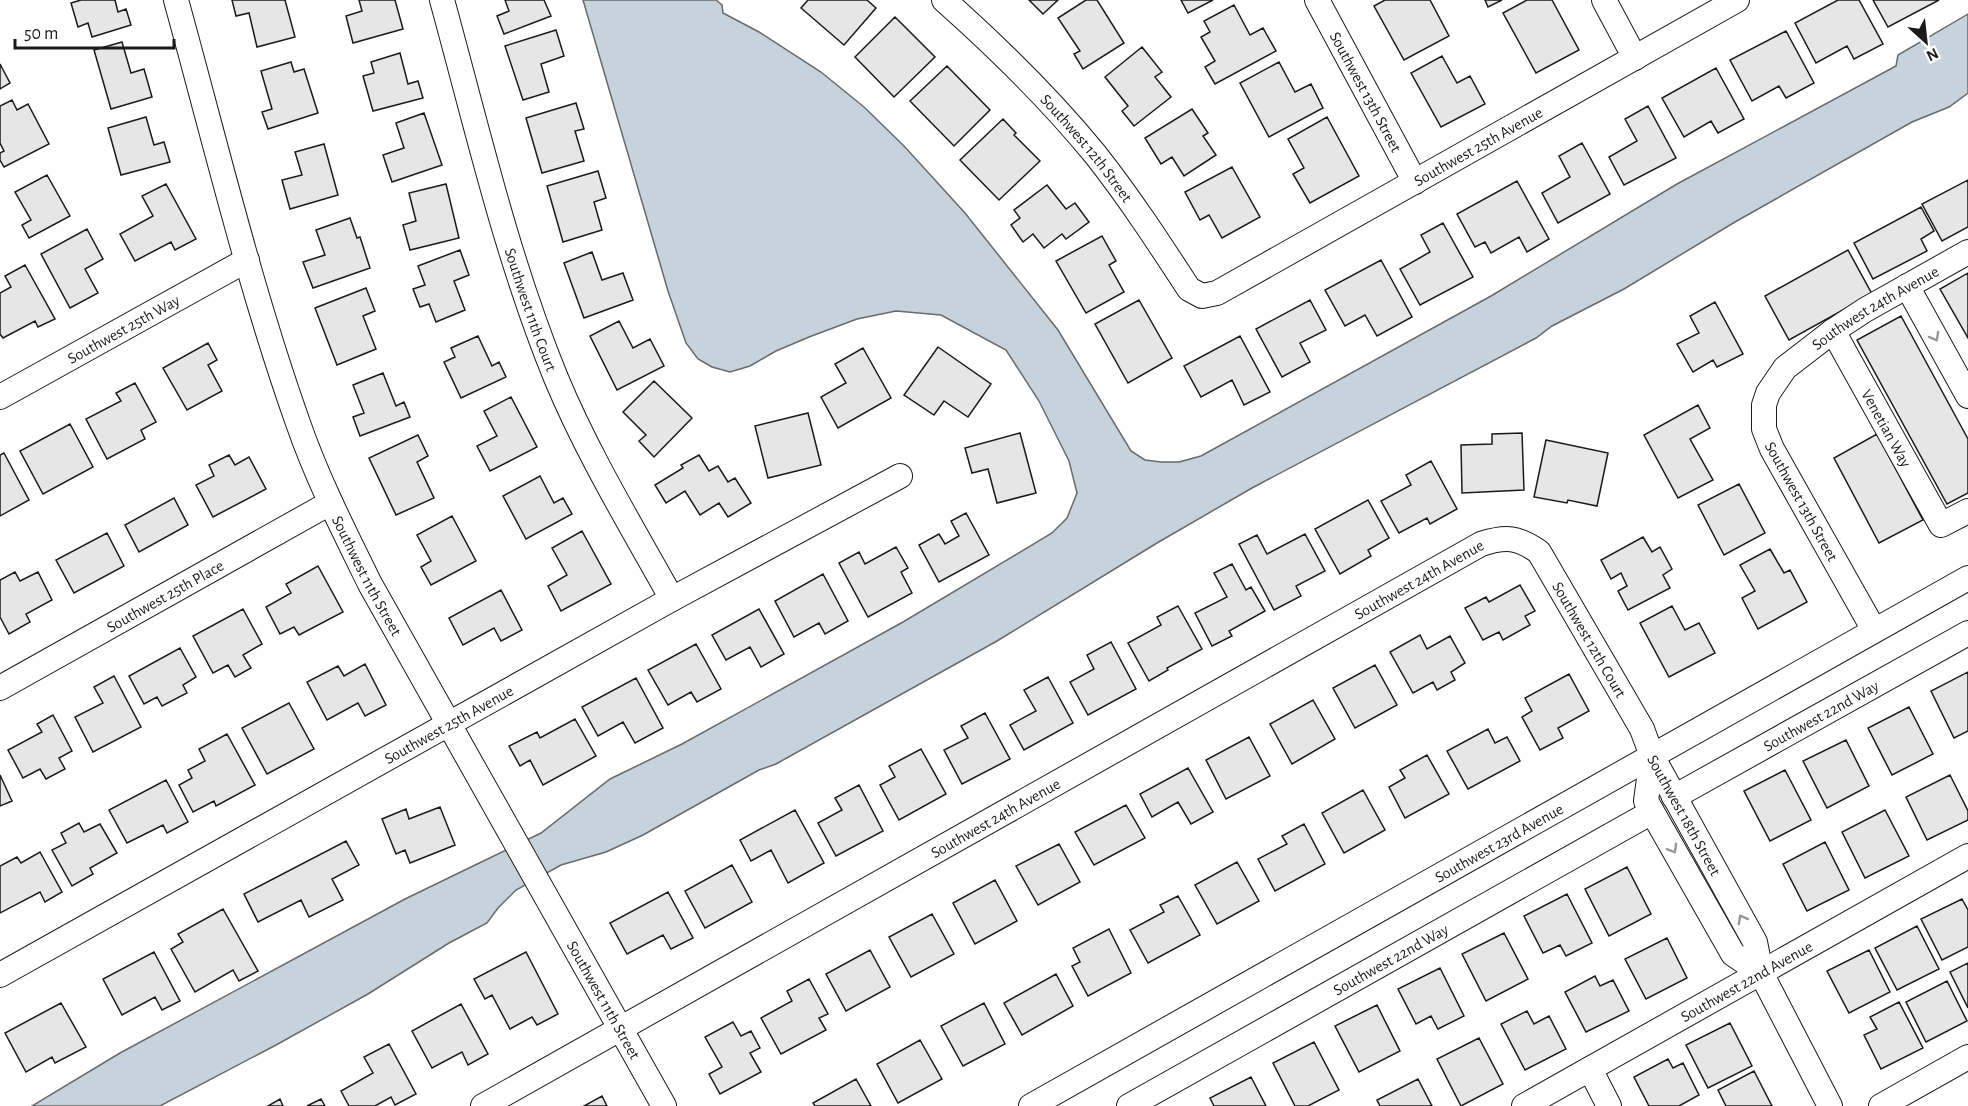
<svg xmlns="http://www.w3.org/2000/svg" width="1968" height="1106" viewBox="0 0 1968 1106" font-family="'Alegreya Sans',sans-serif">
<style>
.water{fill:#c6d2dc;stroke:#6a6a6a;stroke-width:1.5}
.building{fill:#e6e6e6;stroke:#1a1a1a;stroke-width:1.5}
.lines{fill:none;stroke-linecap:round;stroke-linejoin:round}
.minor-casing{stroke:#1a1a1a;stroke-width:26}
.minor{stroke:#fff;stroke-width:24}
.oneway{stroke:#989898}
.labels{text-anchor:middle;stroke-width:4.5;stroke-linejoin:round;paint-order:stroke}
.street-label{font-size:16px;fill:#1a1a1a;stroke:#fff}
</style>
<rect width="100%" height="100%" fill="#fff"/>
<path class="water" d="M583,0H716L722,5L723,13L759,32L821,72L864,107L904,146L965,213L1058,330L1131,451L1145,460L1161,462H1179L1201,456L1491,296L1677,184L1896,66L1898,55L1968,14V93L1949,107L1912,122L1735,222L1624,289L1552,326L1536,338L1252,488L1157,543L997,641L776,764L759,770L643,835L606,852L561,865L516,890L498,908L487,923L449,943L368,994L276,1045L160,1106H32L120,1053L405,899L541,833L610,779L682,744L903,622L1052,533L1067,518L1077,493L1069,461L1039,401L1006,350L941,315L896,311L857,319L809,337L776,351L750,366L730,372L712,367L698,359L686,343L668,291Z"/>
<path class="building" d="M81,0H115L118,12L126,9L131,25L92,37L88,23L78,27L71,3Z
M232,0H285L295,37L257,47L249,13L236,16Z
M359,0H395L403,29L353,43L346,16L362,11Z
M505,0H544L551,16L504,34L497,16L509,11Z
M808,0H867L876,8L844,45L801,8Z
M1029,0H1058L1043,14Z
M1086,0H1097L1124,43L1083,69L1074,54L1080,51L1058,18Z
M1181,0H1213L1188,13Z
M1385,0H1430L1449,36L1404,60L1374,6Z
M1485,0H1502L1488,7Z
M1527,0H1552L1579,50L1536,73L1503,13Z
M1838,0H1859L1883,44L1854,59L1847,46L1816,63L1795,23Z
M1873,0H1939L1888,27Z
M1234,5L1250,35L1263,28L1276,51L1215,84L1205,67L1215,61L1201,37L1210,32L1204,21Z
M895,17L935,57L894,97L855,57Z
M556,30L564,56L541,64L549,92L523,100L505,46Z
M1786,31L1814,83L1786,98L1779,86L1752,101L1730,60Z
M122,42L131,73L144,69L152,97L111,109L94,50Z
M1142,47L1162,72L1155,77L1171,97L1134,126L1122,111L1128,106L1105,77Z
M400,53L408,84L418,81L423,98L373,111L363,76L374,73L371,62Z
M1442,56L1457,83L1470,76L1485,104L1441,127L1411,73Z
M291,62L294,72L304,69L318,113L268,129L262,112L272,109L261,71Z
M1279,62L1295,92L1311,84L1323,108L1269,137L1240,83Z
M0,64L10,83L0,89Z
M947,66L990,110L954,146L910,101Z
M1716,68L1744,119L1718,133L1711,121L1684,137L1662,98Z
M12,100L17,110L28,104L49,144L4,167L0,160V153L4,151L0,143V106Z
M576,103L584,129L575,131L584,161L542,173L526,118Z
M1648,106L1676,158L1624,185L1609,157L1637,141L1625,119Z
M1192,109L1208,133L1203,136L1216,155L1184,176L1172,157L1161,164L1145,138Z
M424,113L442,165L392,182L383,155L404,148L396,123Z
M146,117L154,145L164,142L170,162L121,175L108,128Z
M1327,117L1359,176L1310,203L1293,174L1304,168L1288,139Z
M1003,119L1016,133L1014,135L1040,161L999,200L960,160Z
M1582,143L1610,194L1558,223L1542,193L1570,177L1559,156Z
M324,144L338,195L290,209L282,180L302,175L295,152Z
M1232,167L1260,217L1222,238L1209,215L1200,220L1185,192Z
M598,171L606,198L594,202L602,230L563,242L547,186Z
M47,175L70,216L29,238L22,225L31,220L15,192Z
M1968,180V227L1942,241L1922,204Z
M1517,181L1549,239L1527,252L1519,237L1491,253L1485,242L1475,247L1457,214Z
M166,184L196,239L175,250L171,242L135,261L120,234L153,216L142,196Z
M446,184L459,238L410,250L403,225L416,221L409,193Z
M1047,185L1066,209L1075,203L1089,222L1066,239L1062,234L1044,248L1033,234L1023,242L1011,225L1020,218L1014,210Z
M1921,207L1934,231L1921,239L1927,251L1873,279L1854,243Z
M350,218L357,238L360,237L370,268L313,288L303,262L325,255L316,230Z
M1443,223L1473,277L1420,305L1400,269L1430,252L1421,235Z
M87,229L103,259L85,269L98,293L70,308L41,254Z
M1102,236L1116,261L1109,265L1124,292L1086,313L1056,261Z
M460,250L469,275L454,281L465,310L436,322L429,304L420,307L413,289L425,285L418,266Z
M1848,250L1872,294L1789,340L1765,296Z
M592,252L602,280L623,273L633,300L584,318L564,263Z
M1381,260L1412,317L1377,336L1365,315L1345,326L1325,290Z
M25,265L55,319L38,327L35,321L3,338L0,334V293L11,287L5,276Z
M1968,273V338L1940,289Z
M366,288L375,311L363,316L376,349L337,365L315,308Z
M1139,300L1172,358L1128,383L1095,324Z
M1310,300L1326,330L1300,343L1310,362L1282,377L1256,329Z
M1715,302L1743,354L1717,367L1713,360L1693,372L1677,344L1699,333L1690,316Z
M1901,316L1968,439V493L1947,504L1857,340Z
M619,321L633,348L650,339L664,366L617,390L590,336Z
M478,336L492,366L499,362L506,377L461,398L444,362L455,357L451,348Z
M1240,336L1270,392L1244,405L1232,380L1201,397L1184,366Z
M208,343L217,360L208,365L222,391L187,410L163,368Z
M938,347L991,384L968,417L944,401L934,415L904,395Z
M863,348L891,398L838,428L821,397L846,383L835,364Z
M383,373L396,406L404,402L410,417L360,436L353,417L364,413L353,385Z
M654,381L692,418L654,457L639,441L646,435L623,412Z
M135,383L156,422L141,430L145,439L107,459L86,419L121,401L116,393Z
M511,397L537,447L490,471L477,446L497,436L484,411Z
M1698,405L1710,428L1690,439L1713,480L1678,498L1644,435Z
M808,413L821,465L768,478L755,426Z
M70,424L93,467L43,494L20,451Z
M1020,433L1036,493L997,503L988,469L972,473L965,448Z
M1522,433L1524,490L1462,493L1461,445L1492,444V434Z
M1877,434L1923,520L1879,543L1834,458Z
M418,435L428,456L417,462L434,498L396,515L369,458Z
M1546,440L1608,453L1597,506L1568,500L1567,503L1534,497Z
M4,453L29,500L0,516V455Z
M229,455L235,465L249,457L266,489L213,517L196,485L214,476L209,465Z
M699,455L709,471L718,466L728,482L735,478L751,503L728,517L719,503L700,515L685,491L666,503L655,485L683,468L681,465Z
M1431,461L1457,509L1430,524L1427,518L1399,533L1381,501L1411,485L1406,475Z
M540,476L554,503L563,498L572,514L526,539L503,496Z
M1739,484L1765,533L1724,555L1698,505Z
M174,498L188,525L139,552L125,525Z
M1368,500L1389,538L1368,550L1371,556L1340,574L1315,529Z
M966,513L989,555L939,582L919,545L939,534L945,544L959,536L951,521Z
M452,516L476,561L431,585L421,567L431,561L417,535Z
M582,531L611,584L561,611L548,586L567,575L552,548Z
M107,533L124,566L74,593L56,560Z
M1305,534L1325,571L1296,586L1301,596L1274,610L1239,544L1257,535L1267,554Z
M1643,537L1652,552L1660,547L1672,569L1663,575L1670,588L1628,610L1618,591L1627,586L1621,573L1611,579L1601,560Z
M896,547L908,568L901,572L912,593L868,617L839,563L859,552L865,564Z
M1770,549L1784,573L1790,570L1807,602L1758,629L1742,598L1755,591L1740,565Z
M1232,564L1246,590L1251,587L1265,611L1229,631L1232,636L1212,646L1195,613L1227,597L1214,573Z
M318,566L343,612L299,635L294,627L280,634L266,607L291,593L286,584Z
M15,572L20,581L38,572L52,600L26,614L30,622L9,634L0,617V580Z
M823,574L848,621L825,634L819,623L794,637L775,601Z
M1520,585L1535,611L1525,616L1530,625L1503,640L1499,632L1483,640L1465,608L1486,597L1489,602Z
M501,590L522,630L501,641L494,628L463,645L449,618Z
M1178,606L1202,649L1167,668L1168,670L1149,681L1128,643L1161,625L1157,617Z
M1672,606L1685,630L1699,623L1715,653L1669,677L1640,623Z
M243,609L262,644L243,655L251,668L235,677L228,665L213,673L193,636Z
M759,609L784,654L761,667L750,647L726,660L712,635Z
M1420,635L1427,649L1450,636L1465,663L1451,672L1455,680L1437,690L1433,682L1413,693L1390,652Z
M1111,642L1136,689L1088,715L1070,682L1094,669L1087,655Z
M696,644L721,689L697,702L691,692L668,705L648,670Z
M180,648L196,677L183,685L187,693L162,706L157,697L144,704L129,676Z
M365,664L386,705L365,716L358,703L327,720L307,682L338,666L344,676Z
M1375,665L1397,705L1355,728L1333,688Z
M1968,672V731L1954,738L1931,691Z
M1569,674L1589,711L1558,728L1563,738L1540,750L1522,717L1532,711L1525,698Z
M114,676L141,727L93,752L75,717L103,703L94,687Z
M1048,677L1073,723L1024,750L1010,725L1036,711L1024,690Z
M636,678L663,728L635,743L623,722L598,736L582,707Z
M1313,700L1335,739L1292,764L1270,724Z
M289,703L314,749L267,774L242,728Z
M1909,707L1933,754L1892,775L1868,728Z
M985,713L1010,759L962,784L944,750L968,738L961,726Z
M53,715L72,751L59,758L65,769L46,779L40,769L23,778L8,750L42,732L37,724Z
M575,719L596,756L543,785L530,760L520,766L509,746L537,732L540,738Z
M1488,729L1495,743L1507,737L1520,761L1468,789L1447,751Z
M227,734L255,785L216,806L214,801L193,812L179,785L192,778L188,770L205,761L199,749Z
M1249,737L1270,776L1226,799L1206,760Z
M1846,740L1869,786L1827,808L1803,761Z
M921,749L946,794L899,820L880,785L895,777L889,766Z
M1427,755L1449,794L1405,818L1389,787L1405,778L1400,770Z
M1188,768L1213,812L1191,824L1178,802L1152,817L1140,794Z
M1785,770L1811,820L1770,841L1744,791Z
M0,775L12,801L0,806Z
M1950,775L1968,811V820L1927,840L1906,797Z
M166,780L188,822L167,833L163,825L127,843L109,810Z
M859,785L883,831L836,856L818,823L842,810L835,798Z
M1363,790L1385,830L1344,853L1322,813Z
M1126,805L1145,838L1094,865L1075,832Z
M440,807L455,845L410,863L405,850L396,854L382,819L406,809L409,819Z
M795,810L824,863L788,883L771,850L751,861L740,840Z
M1885,810L1909,856L1865,878L1842,832Z
M79,823L84,832L100,824L117,853L90,868L93,874L72,886L52,850L66,843L61,833Z
M1304,824L1325,864L1275,891L1258,859L1287,844L1282,836Z
M346,841L359,865L332,879L343,900L309,917L301,900L258,922L244,894Z
M1825,842L1849,890L1807,911L1783,864Z
M1059,844L1080,882L1038,905L1016,866Z
M40,852L62,892L45,902L40,892L0,913V866L17,857L21,863Z
M1237,862L1259,901L1217,924L1195,885Z
M732,865L752,902L705,928L685,891Z
M1627,867L1651,914L1609,936L1585,889Z
M995,880L1017,921L975,944L953,903Z
M668,892L693,938L671,949L663,935L627,954L610,923Z
M1567,894L1592,943L1566,956L1560,945L1543,953L1524,916Z
M1178,896L1200,935L1148,963L1130,930L1164,912L1160,905Z
M1962,899L1968,910V947L1942,960L1921,919Z
M223,909L258,971L239,981L233,970L195,992L171,949L183,942L178,934Z
M932,914L954,954L911,977L889,937Z
M1917,926L1939,969L1897,990L1875,948Z
M1109,929L1131,973L1088,996L1072,966L1080,962L1073,948Z
M1504,933L1528,979L1486,1001L1462,954Z
M1667,938L1687,978L1646,999L1625,959Z
M870,950L890,987L846,1011L826,974Z
M1869,950L1890,992L1849,1013L1827,971Z
M154,952L180,1001L162,1010L155,997L122,1015L103,979Z
M526,952L558,1014L537,1025L532,1017L510,1029L492,995L485,999L474,979Z
M1968,963V1008L1950,972Z
M1440,968L1464,1016L1438,1029L1431,1016L1416,1024L1398,989Z
M1056,974L1073,1006L1022,1035L1004,1003Z
M1595,976L1600,986L1613,980L1629,1011L1586,1032L1565,992Z
M809,979L828,1014L819,1018L826,1030L781,1054L761,1018L792,1001L787,991Z
M1947,981L1967,1021L1926,1042L1906,1002Z
M1899,1002L1923,1048L1881,1069L1864,1035L1877,1029L1870,1017Z
M61,1003L86,1047L55,1063L52,1057L26,1072L5,1033Z
M984,1003L1005,1044L963,1066L941,1026Z
M461,1004L488,1054L468,1065L462,1052L432,1068L412,1031Z
M1377,1005L1400,1051L1359,1072L1335,1026Z
M1527,1011L1534,1024L1549,1016L1566,1049L1525,1070L1501,1024Z
M733,1022L741,1036L751,1031L760,1048L750,1053L761,1072L720,1094L709,1074L722,1067L705,1037Z
M1730,1023L1752,1066L1708,1088L1686,1045Z
M1479,1038L1503,1084L1461,1106L1437,1059Z
M920,1040L942,1079L898,1103L877,1064Z
M1314,1042L1339,1090L1308,1106H1295L1273,1063Z
M389,1044L416,1094L395,1105L391,1097L375,1106H349L341,1091L373,1073L364,1057Z
M1668,1059L1673,1068L1683,1063L1699,1095L1679,1106H1649L1634,1077Z
M1754,1071L1772,1106H1726L1718,1090Z
M1251,1077L1266,1106H1214L1210,1098Z
M856,1079L871,1106H815L813,1103Z
M1418,1079L1432,1106H1380L1377,1100Z
M602,1096L607,1106H584Z
M280,1099L283,1106H268Z
M321,1099L325,1106H307Z"/>
<g class="lines">
<g class="minor-casing">
<g id="minor">
<path id="s1" d="M176,0C215,141 249,285 298,423C317,478 344,531 370,584L664,1106"/>
<path id="s2" d="M442,0C477,127 506,256 556,378C588,455 632,527 672,599"/>
<path id="s3" d="M944,0C998,48 1049,98 1095,154C1129,197 1159,243 1189,289L1202,296L1217,293L1737,0"/>
<path id="s4" d="M1317,0L1415,182"/>
<path d="M1604,0L1635,58"/>
<path d="M1907,286L1968,396"/>
<path id="s5" d="M1833,331L1941,525L1968,511"/>
<path id="s6" d="M0,397L247,260"/>
<path id="s7" d="M1874,630L1772,449L1764,429V405L1768,393L1785,368L1833,331L1865,310L1968,252"/>
<path id="s8" d="M0,688L330,503"/>
<path d="M1652,756L1646,801L1733,954L1761,973"/>
<path id="s9" d="M1674,797L1968,633"/>
<path id="s10" d="M0,975L672,599L900,476"/>
<path d="M1590,1069L1609,1106"/>
<path id="s11" d="M483,1106L1481,544C1506,536 1518,537 1539,552L1642,729L1652,756L1755,942L1761,973L1830,1106"/>
<path id="s12" d="M1031,1106L1968,578"/>
<path id="s13" d="M1129,1106L1652,812"/>
<path id="s14" d="M1524,1106L1968,856"/>
<path d="M1881,1106L1968,1057"/>
</g>
</g>
<use href="#minor" class="minor"/>
</g>
<defs><path id="oneway-chevron" d="M-2-3.5L2.5 0L-2 3.5" fill="none" stroke-width="1.6" stroke-linecap="round" stroke-linejoin="round" transform="scale(1.5)"/></defs>
<g class="oneway">
<use href="#oneway-chevron" transform="translate(1935 337) rotate(61)"/>
<use href="#oneway-chevron" transform="translate(1673 849) rotate(60)"/>
<use href="#oneway-chevron" transform="translate(1742 919) rotate(-119)"/>
</g>
<g class="labels">
<g class="street-label">
<text dy="6" stroke="none"><textPath href="#s4" startOffset="104">Southwest 13th Street</textPath></text>
<text dy="6" stroke="none"><textPath href="#s3" startOffset="710">Southwest 25th Avenue</textPath></text>
<text dy="6" stroke="none"><textPath href="#s3" startOffset="206">Southwest 12th Street</textPath></text>
<text dy="6" stroke="none"><textPath href="#s7" startOffset="405">Southwest 24th Avenue</textPath></text>
<text dy="6" stroke="none"><textPath href="#s2" startOffset="322">Southwest 11th Court</textPath></text>
<text dy="6" stroke="none"><textPath href="#s6" startOffset="141">Southwest 25th Way</textPath></text>
<text dy="6" stroke="none"><textPath href="#s5" startOffset="111">Venetian Way</textPath></text>
<text transform="translate(1802 501) rotate(61)" y="6">Southwest 13th Street</text>
<text dy="6" stroke="none"><textPath href="#s1" startOffset="608">Southwest 11th Street</textPath></text>
<text dy="6" stroke="none"><textPath href="#s11" startOffset="1074">Southwest 24th Avenue</textPath></text>
<text dy="6" stroke="none"><textPath href="#s8" startOffset="189">Southwest 25th Place</textPath></text>
<text dy="6" stroke="none"><textPath href="#s11" startOffset="1308">Southwest 12th Court</textPath></text>
<text dy="6" stroke="none"><textPath href="#s9" startOffset="168">Southwest 22nd Way</textPath></text>
<text dy="6" stroke="none"><textPath href="#s10" startOffset="514">Southwest 25th Avenue</textPath></text>
<text dy="6" stroke="none"><textPath href="#s11" startOffset="588">Southwest 24th Avenue</textPath></text>
<text dy="6" stroke="none"><textPath href="#s11" startOffset="1508">Southwest 18th Street</textPath></text>
<text dy="6" stroke="none"><textPath href="#s12" startOffset="537">Southwest 23rd Avenue</textPath></text>
<text dy="6" stroke="none"><textPath href="#s13" startOffset="300">Southwest 22nd Way</textPath></text>
<text dy="6" stroke="none"><textPath href="#s14" startOffset="255">Southwest 22nd Avenue</textPath></text>
<text dy="6" stroke="none"><textPath href="#s1" startOffset="1094">Southwest 11th Street</textPath></text>
</g>
</g>
<g transform="translate(1926 42) rotate(153)" stroke="#ffffff" stroke-width="4.5" paint-order="stroke">
<path d="M0-4.5L10 22L0 15L-10 22Z" fill="#1a1a1a"/>
<text y="-9" font-size="16" font-weight="bold" text-anchor="middle" fill="#1a1a1a">N</text>
</g>
<path d="M15 39v9h159v-9" fill="none" stroke="#1a1a1a" stroke-width="3"/>
<text x="24" y="39" font-size="18" fill="#1a1a1a" stroke="#ffffff" stroke-width="4.5" paint-order="stroke">50 m</text>
</svg>
